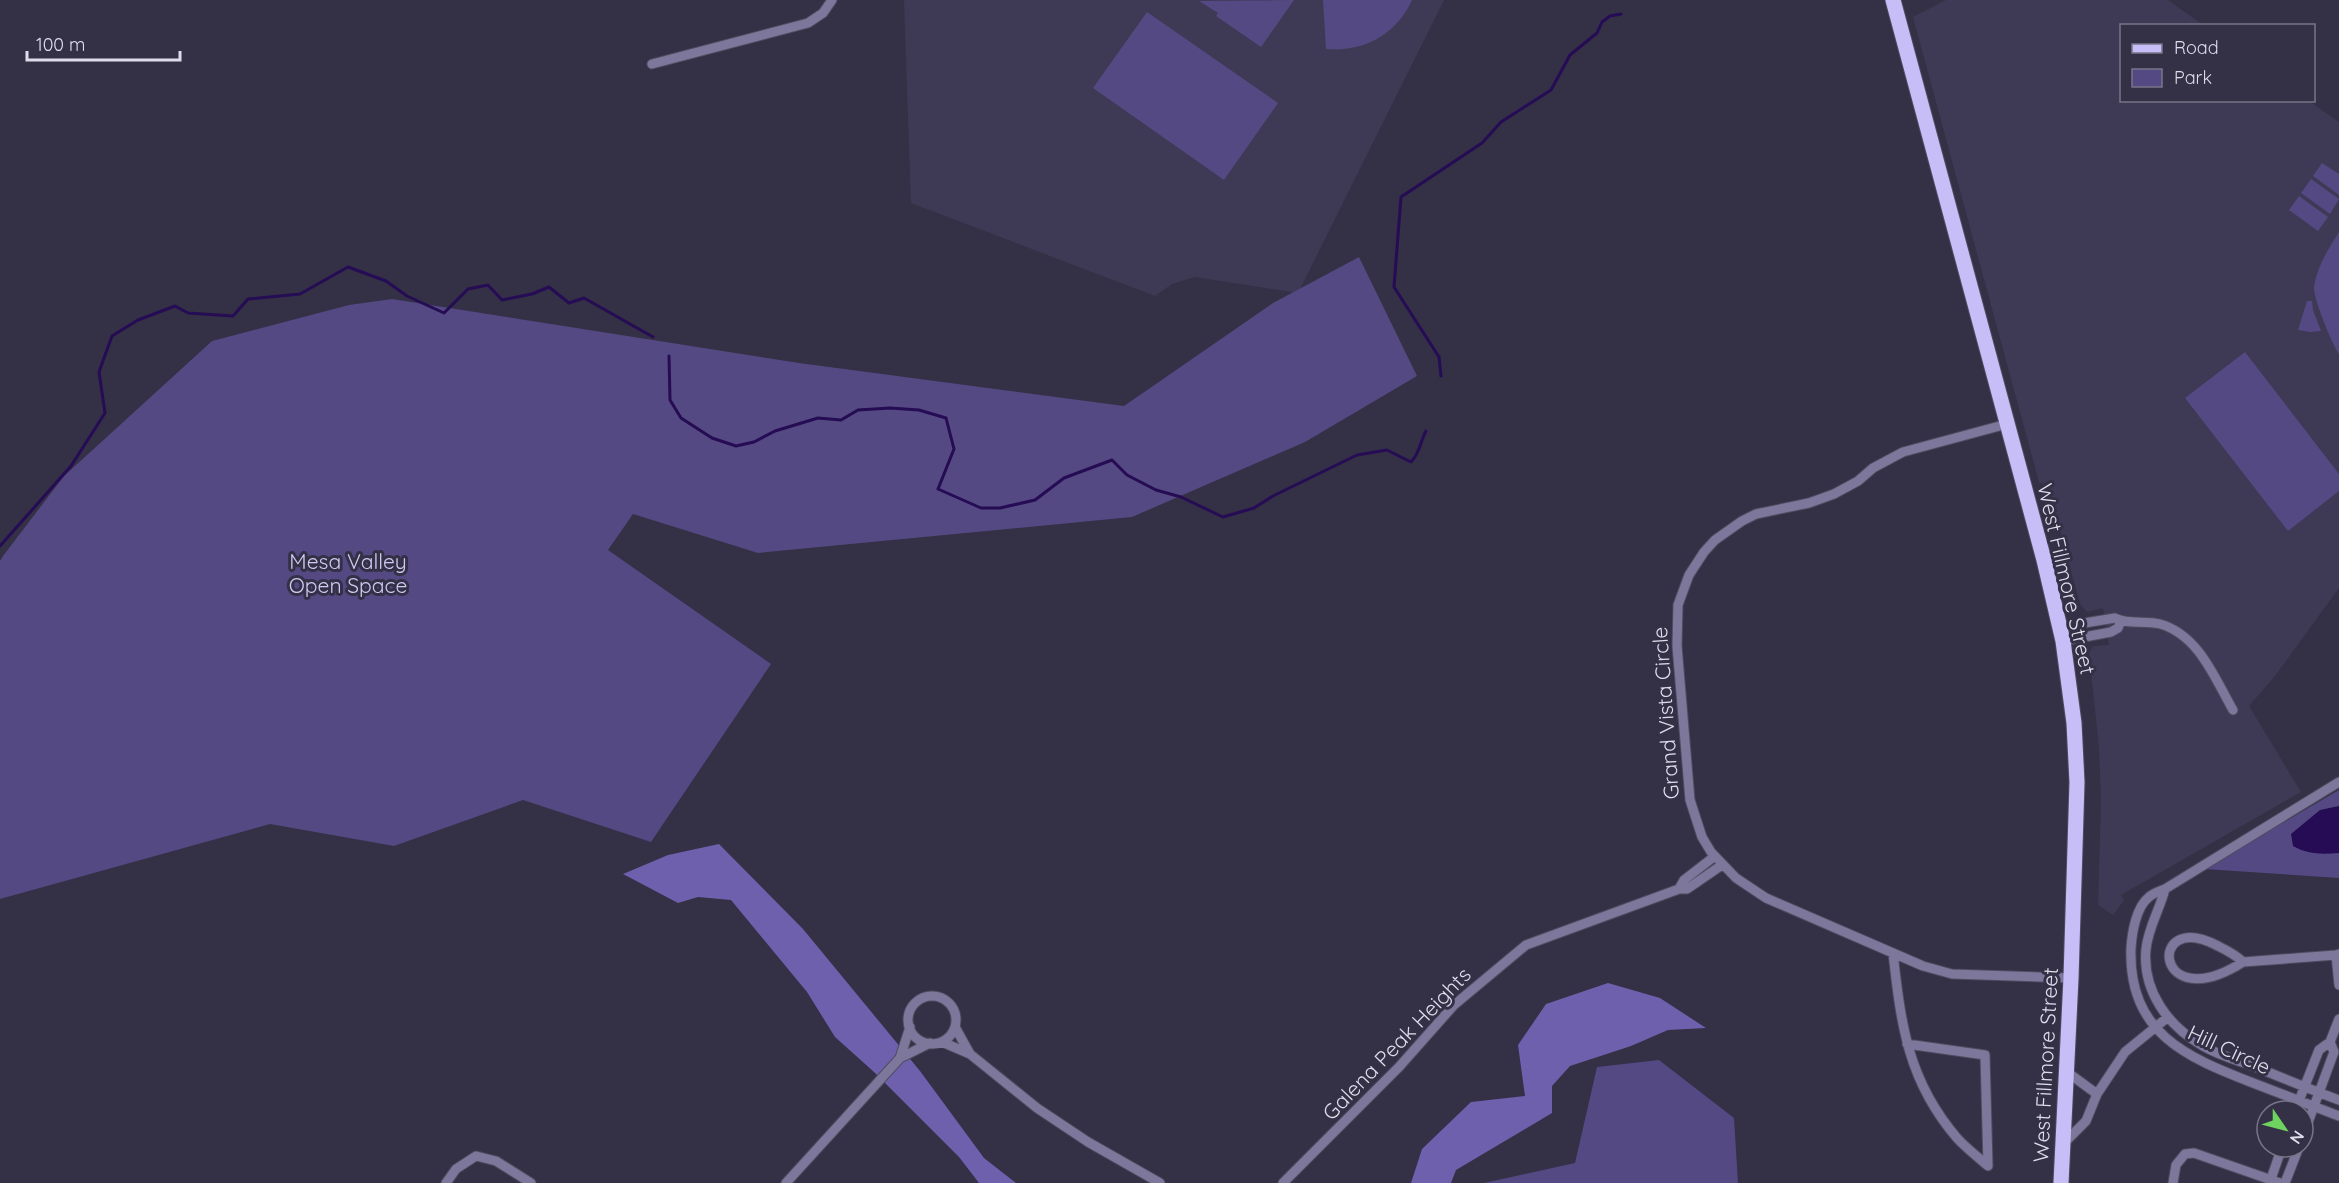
<svg xmlns="http://www.w3.org/2000/svg" width="2339" height="1183" viewBox="0 0 2339 1183" font-family="Quicksand,sans-serif">
<style>
.built{fill:#3e3a55}
.green{fill:#544982}
.forest{fill:#6f60ad}
.water{fill:#250c54}
.lines{fill:none;stroke-linecap:round;stroke-linejoin:round}
.stream{stroke:#250c54;stroke-width:3}
.minor-casing{stroke:#4f4c60;stroke-width:11}
.primary-casing{stroke:#4f4c60;stroke-width:17}
.minor{stroke:#7d789b;stroke-width:9}
.primary{stroke:#c7bef8;stroke-width:15}
.labels{text-anchor:middle;stroke-width:6;stroke-linejoin:round;paint-order:stroke}
.park-label{font-size:21px;fill:#cfcaf4;stroke:#343046}
.street-label{font-size:21px;fill:#deddeb;stroke:#343046}
</style>
<rect width="100%" height="100%" fill="#343046"/>
<path class="built" d="M904,0H1444L1298,293L1195,277L1172,284L1155,296L911,203Z
M1946,0H2168L2203,25L2122,26V100L2309,101L2339,122V588L2275,676L2249,706L2301,792L2121,895L2124,900L2113,915L2098,905L2101,802L2099,747L2089,653L2093,646L2109,645L2103,608L2087,612L2080,604L2048,486L2039,482L1913,17Z"/>
<path class="green" d="M1294,0L1261,47L1216,16L1218,13L1199,1Z
M1323,0H1412C1396,35 1364,52 1326,49Z
M1147,12L1278,103L1224,180L1093,88Z
M2322,163L2339,174V195L2313,176Z
M2311,179L2339,199L2330,214L2301,193Z
M2299,196L2328,217L2318,231L2289,210Z
M2339,232V354C2332,344 2314,300 2314,288C2316,268 2329,248 2339,232Z
M1359,257L1417,376L1305,442L1132,517L758,553L633,514L608,550L771,664L651,842L523,800L394,846L270,824L0,899V561L3,556L64,476L212,341L349,305L392,299L799,363L1124,406L1273,303Z
M2307,301H2312L2313,310L2321,331L2310,332L2298,330Z
M2245,352L2339,474V491L2288,531L2185,398Z
M2339,790V878L2204,869Z
M1659,1060L1734,1118L1738,1183H1484L1575,1163L1597,1067Z"/>
<path class="forest" d="M719,844L803,929L920,1071L984,1158L1016,1183H979L959,1157L874,1072L835,1037L807,992L731,900L698,897L678,903L623,874L668,855Z
M1608,983L1660,998L1706,1028L1668,1030L1631,1046L1570,1066L1552,1086V1113L1456,1170L1451,1183H1411L1422,1149L1471,1102L1525,1096L1518,1045L1546,1004Z"/>
<path class="water" d="M2339,806V853C2323,854 2308,855 2293,846L2291,834L2320,810Z"/>
<g class="lines">
<path class="stream" d="M669,356L670,400L681,418L712,438L736,446L754,442L775,431L818,418L841,420L858,410L890,408L919,410L946,418L954,449L938,489L981,508H1000L1035,500L1064,478L1112,460L1127,475L1156,490L1181,497L1223,517L1254,508L1273,496L1357,455L1387,450L1411,462C1420,453 1420,442 1426,431
M1441,376L1439,357L1394,287L1401,197L1482,143L1501,122L1551,90L1570,55L1597,33L1602,22L1610,16L1621,14
M0,546L71,466L105,413L99,372L112,336L138,320L175,306L188,313L233,316L248,299L300,294L348,267L386,281L407,296L444,313L468,289L488,285L502,300L532,294L549,287L569,303L584,298L653,337"/>
<g class="minor-casing">
<path id="minor" d="M652,64L808,23L823,13L832,0
M2007,424L1903,452L1873,468L1858,481L1834,494L1809,503L1756,514L1742,521L1715,540L1704,552L1689,575L1678,605L1677,646L1690,800L1702,837L1711,852L1736,878L1766,898L1923,966L1952,974L2071,978
M2060,627L2115,618C2128,625 2146,620 2160,624C2199,635 2215,679 2233,710
M2063,641L2111,632L2118,628L2121,621
M2339,782L2165,889C2160,891 2153,893 2149,897C2136,907 2132,933 2131,948C2128,1033 2186,1057 2253,1083C2282,1094 2310,1105 2339,1116
M1679,889L1684,880L1715,856
M2165,889C2160,909 2148,928 2146,949C2142,991 2168,1026 2203,1046C2220,1056 2240,1061 2258,1068C2285,1079 2312,1090 2339,1100
M1893,953C1901,1025 1908,1081 1957,1138C1966,1148 1978,1157 1988,1166L1985,1055L1907,1044
M2339,954L2336,955L2339,985
M2243,962C2154,1019 2146,909 2216,945C2226,950 2235,954 2243,962L2336,955
M908 1020a24 24 0 1 1 48 0a24 24 0 1 1-48 0Z
M955,1027L970,1054
M942,1042L970,1054L1037,1108L1088,1142L1160,1183
M900,1058L910,1027
M2067,1072L2097,1094
M2295,1111L2319,1050L2330,1042L2339,1019
M2303,1136L2334,1052L2330,1042
M2064,1143L2086,1121L2097,1094L2125,1052L2168,1017
M2271,1179L2282,1147
M446,1183L456,1169L476,1156L496,1161L531,1183
M786,1183L900,1058L930,1043
M1283,1183L1399,1067L1454,1005L1526,945L1679,889H1687L1722,865
M2173,1183L2176,1165L2185,1154L2194,1153L2280,1183
M2285,1183L2299,1147"/>
</g>
<g class="primary-casing">
<path id="primary" d="M1893,0L2044,560L2063,641L2074,723L2077,782L2071,978L2061,1183"/>
</g>
<use href="#minor" class="minor"/>
<use href="#primary" class="primary"/>
</g>
<g class="labels">
<g class="park-label">
<text x="348" y="569">Mesa Valley<tspan x="348" dy="24">Open Space</tspan></text>
</g>
<g class="street-label">
<text transform="translate(2066 579) rotate(77)" y="7">West Fillmore Street</text>
<text transform="translate(1666 713) rotate(-94)" y="7">Grand Vista Circle</text>
<text transform="translate(1397 1044) rotate(-46)" y="7">Galena Peak Heights</text>
<text transform="translate(2229 1050) rotate(25)" y="7">Hill Circle</text>
<text transform="translate(2046 1065) rotate(-87)" y="7">West Fillmore Street</text>
</g>
</g>
<rect x="2120" y="24" width="195" height="78" fill="#343046" stroke="#787588" stroke-width="1.5"/>
<rect x="2132" y="44" width="30" height="9" fill="#c7bef8" stroke="#787588" stroke-width="1.5"/>
<text x="2174" y="54" font-size="18" fill="#deddeb">Road</text>
<rect x="2132" y="69" width="30" height="18" fill="#544982" stroke="#787588" stroke-width="1.5"/>
<text x="2174" y="84" font-size="18" fill="#deddeb">Park</text>
<g transform="translate(2285 1129) rotate(125)"><circle r="28" fill="#343046" stroke="#787588" stroke-width="1.5"/>
<path d="M0-4.5L10 22L0 15L-10 22Z" fill="#6fd360"/>
<text y="-9" font-size="16" font-weight="bold" text-anchor="middle" fill="#deddeb">N</text>
</g>
<path d="M27 51v9h153v-9" fill="none" stroke="#deddeb" stroke-width="3"/>
<text x="36" y="51" font-size="18" fill="#deddeb" stroke="#343046" stroke-width="4.5" paint-order="stroke">100 m</text>
</svg>
